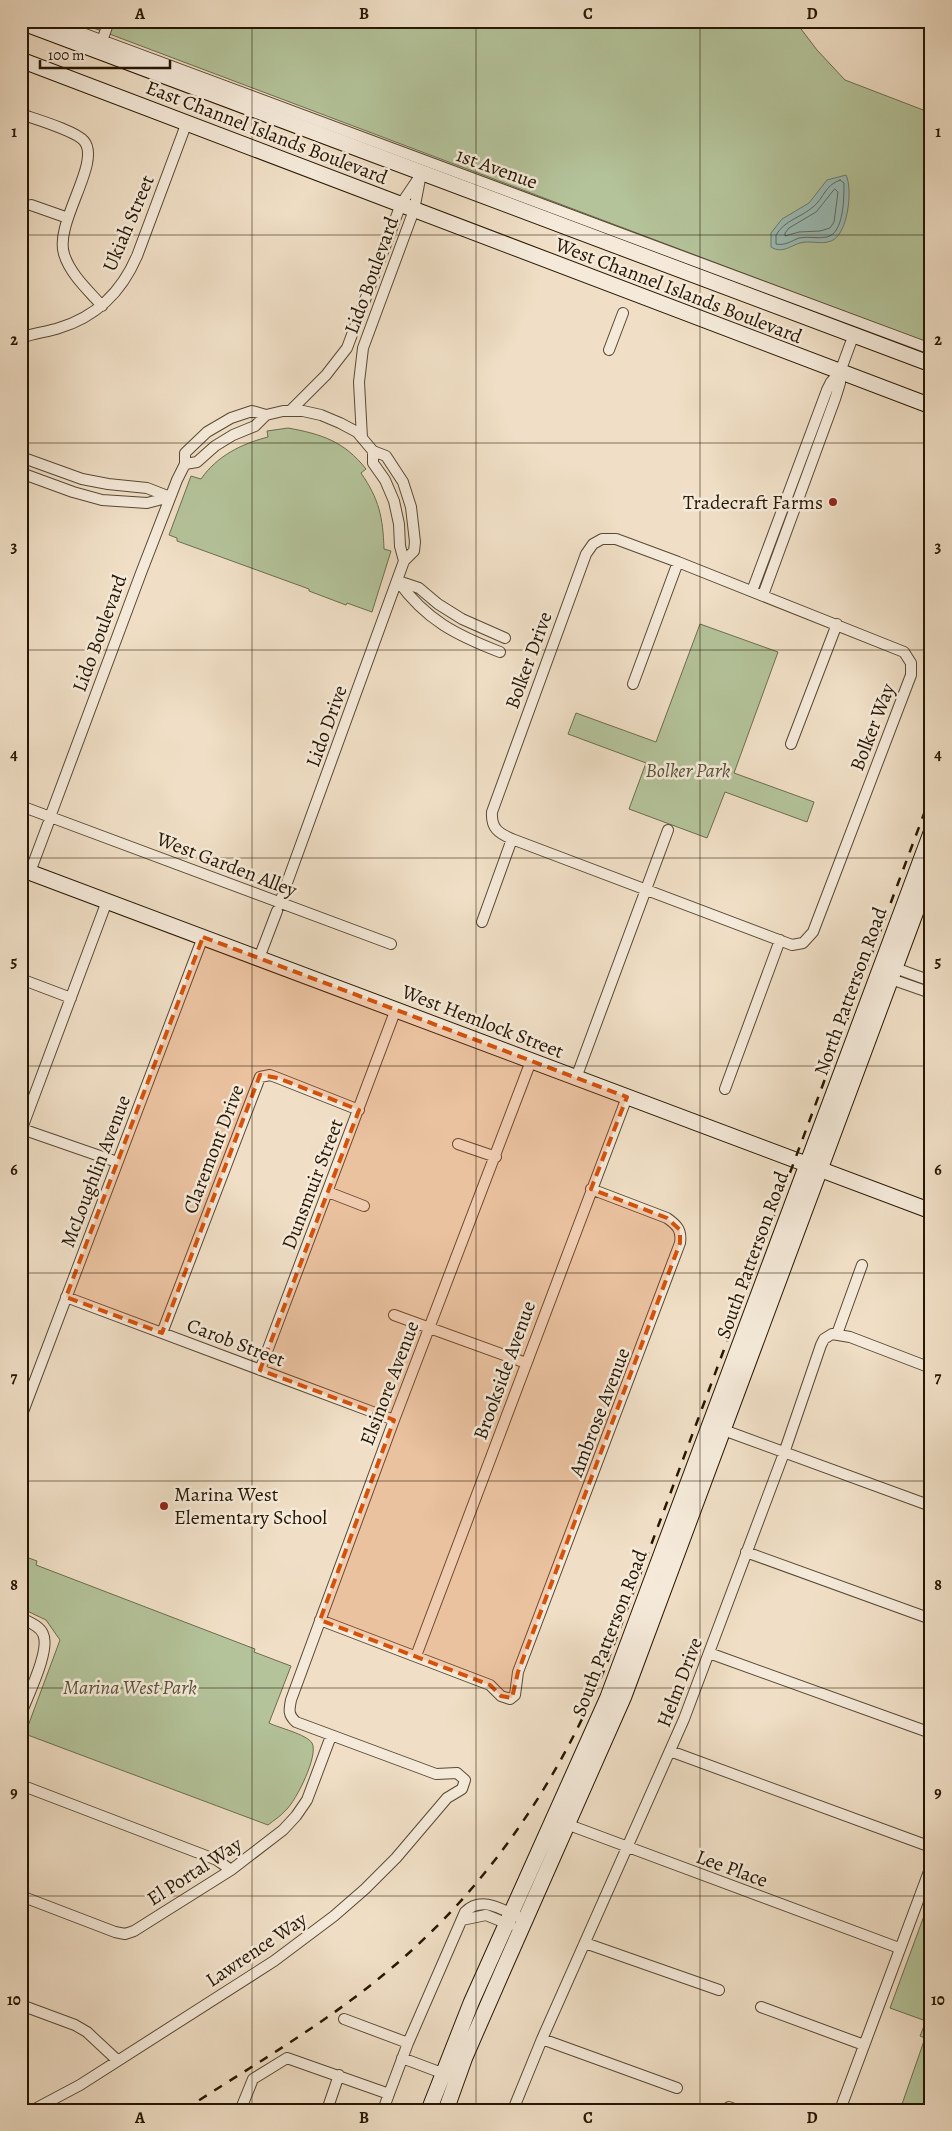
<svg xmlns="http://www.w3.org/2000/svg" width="952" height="2131" viewBox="0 0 952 2131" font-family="Alegreya,serif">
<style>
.green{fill:#b4c39a;stroke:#6d6d4e}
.water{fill:#9abcb7;stroke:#6c7a6f}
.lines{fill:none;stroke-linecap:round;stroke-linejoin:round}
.shore{stroke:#606a5d;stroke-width:1}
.street-casing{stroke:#584934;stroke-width:12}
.secondary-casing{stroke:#261703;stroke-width:17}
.street{stroke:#f5eada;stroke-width:10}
.secondary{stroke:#f5eada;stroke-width:15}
.rail{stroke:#261703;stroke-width:2.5;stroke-dasharray:9 9;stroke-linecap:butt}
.marked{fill:#d5520b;fill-opacity:0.2;stroke:#d5520b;stroke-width:4;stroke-dasharray:10 6;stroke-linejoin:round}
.grid{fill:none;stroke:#261703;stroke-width:1;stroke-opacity:0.55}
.poi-dot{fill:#8f2418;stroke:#f5eada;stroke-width:2}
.labels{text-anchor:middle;stroke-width:5;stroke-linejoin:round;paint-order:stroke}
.street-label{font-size:20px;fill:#261703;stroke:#f5eada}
.poi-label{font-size:20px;fill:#261703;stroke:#f5eada;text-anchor:end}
.park-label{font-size:20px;font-style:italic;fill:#585338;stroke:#f5eada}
.neatline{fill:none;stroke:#261703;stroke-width:2}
.grid-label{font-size:16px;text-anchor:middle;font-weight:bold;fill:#261703}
</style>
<rect width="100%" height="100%" fill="#f0dfc6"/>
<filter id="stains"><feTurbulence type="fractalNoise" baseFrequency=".004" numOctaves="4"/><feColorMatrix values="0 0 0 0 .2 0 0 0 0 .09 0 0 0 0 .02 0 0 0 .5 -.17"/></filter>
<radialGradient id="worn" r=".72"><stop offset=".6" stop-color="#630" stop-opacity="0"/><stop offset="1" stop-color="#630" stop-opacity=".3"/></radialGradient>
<path class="green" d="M75,21H795L817,50L845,80L931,113V344Z
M288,428C321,434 344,441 366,469L361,473C379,499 383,517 384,549L391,551L372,612L347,603L346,605L309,591V589L177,541V538L169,535L191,476L201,479C217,456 241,444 268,437L267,431Z
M700,624L778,652L734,773L814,802L807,822L725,792L707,838L629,809L646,763L568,734L576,713L656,742Z
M21,1555L37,1561L36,1565L255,1649L254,1652L291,1666L269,1723C279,1728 306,1734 312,1743C319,1755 296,1801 286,1810C281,1816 274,1820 268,1825L25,1734L60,1640L46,1620L21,1608Z
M931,1897V2110H900L925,2038L920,2036L926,2021L890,2008Z"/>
<path class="water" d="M846,175C853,189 848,235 831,241C821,245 810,240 800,243C790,246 782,254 771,247V233L782,219L809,203L827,180Z"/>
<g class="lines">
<path class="shore" d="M840,180L844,183C844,198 844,233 827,237C818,239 808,236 799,238C791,241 785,246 776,244V235C785,220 800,218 813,207C825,197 824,186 840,180Z
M835,189L838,192L834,222L830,228L820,231L799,232L785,236V233L789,228L816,212Z"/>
<g class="street-casing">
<path id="street" d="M50,21L931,349
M102,41L109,21
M21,114C35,119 76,131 84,141C102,162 54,223 64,254C70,274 88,290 102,306
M31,205L68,218
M21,338C34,333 47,332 59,328C96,317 122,291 137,256L187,122
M609,350L623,313
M291,410L326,375L347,348L401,204L422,173
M362,438L359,382L363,348L414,210L420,179
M373,451V463L385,480L394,501L399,524L400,546L404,561
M21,457L82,479L108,484L147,488L170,497
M185,464L197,462L215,446L233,435L255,426L266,415
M21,473L73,492L102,500L147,503L170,497
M602,539H616L678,562L904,652L911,663V675L813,932L803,943L792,945L512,839C498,833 491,828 492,812L586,554L593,544Z
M398,581C426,620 456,635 500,652
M398,581L419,588L438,604L462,619L505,638
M752,591L827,390L831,382L840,372
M763,595L835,399L840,383V372L854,334
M633,684L678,562
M791,744L837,624
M21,806L391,944
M50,817L141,573L177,480L185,464V453L207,432L231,418L252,411L266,415L283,411H303L321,415L340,423L357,432L373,451L386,456L403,482L411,507L415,542L414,551L404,561L280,902
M30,872L48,824
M482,922L512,839
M259,958L277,911
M889,968H895L931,981
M888,976L891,979L931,993
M21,979L71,998
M576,1078L668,830
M725,1089L780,940
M22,1129L117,1162
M21,1131L107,901
M458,1144L496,1157
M328,1192L364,1206
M66,1297L394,1420
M394,1315L526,1363
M162,1333L260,1077L270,1075L278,1078L359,1110
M837,1334L862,1265
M260,1370L396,1009
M21,1417L203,937
M718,1428L931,1506
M746,1552L931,1619
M21,1618C29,1622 40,1626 43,1634C51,1650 27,1697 21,1714
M320,1620L490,1685L501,1696L510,1699L515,1695L518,1672L680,1243C682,1230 677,1225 667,1218L591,1189
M709,1653L931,1733
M416,1656L627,1097
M670,1751L931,1847
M21,1785L217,1860L231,1870
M561,1822L899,1948
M21,1896L115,1932L125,1934L134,1931L231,1870L283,1830L296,1816L307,1800L331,1736
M462,1920L486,1915L511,1925
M585,1943L719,1990
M21,2005L75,2025L87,2032L117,2060
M761,2007L864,2045
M344,2019L408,2043
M542,2039L677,2088
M402,2058L442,2073
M729,2107L737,2110
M33,2110L80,2085L274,1961L334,1916L365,1889L396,1858L447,1798L462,1789L465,1780L457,1773L436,1774L296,1722C288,1715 289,1710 291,1700L394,1420L531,1061
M251,2110L242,2106L253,2079L287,2058L389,2094
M327,2110L339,2075
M383,2110L408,2043L465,1912C483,1894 505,1912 525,1920
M513,2110L542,2039L684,1719L784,1453L821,1345L824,1339L832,1334L850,1337L931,1368
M840,2110L931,1866"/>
</g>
<g class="secondary-casing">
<path id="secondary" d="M21,22L931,364
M21,60L931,406
M21,869L931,1211
M429,2110L471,2003L608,1697L931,833
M446,2110L465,2057L503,1970L624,1696L931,871"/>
</g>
<use href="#street" class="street"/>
<use href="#secondary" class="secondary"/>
<path class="rail" d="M184,2110C253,2065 325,2024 388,1971C487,1889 559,1781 607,1663L931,795"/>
</g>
<path class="marked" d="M203,937L627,1097L591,1189L667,1218L680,1230V1243L518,1672L512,1698L501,1696L490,1685L320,1620L394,1420L260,1370L359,1110L278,1078L260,1075L162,1333L66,1297Z"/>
<path class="grid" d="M252,21V2110M476,21V2110M700,21V2110M21,235H931M21,443H931M21,650H931M21,858H931M21,1066H931M21,1273H931M21,1481H931M21,1688H931M21,1896H931"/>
<g class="poi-dot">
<circle cx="833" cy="502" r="5"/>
<circle cx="164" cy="1506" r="5"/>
</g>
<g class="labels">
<g class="street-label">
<text transform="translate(267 132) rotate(21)" y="7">East Channel Islands Boulevard</text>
<text transform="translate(497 168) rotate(20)" y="7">1st Avenue</text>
<text transform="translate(128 223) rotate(-67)" y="7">Ukiah Street</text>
<text transform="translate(371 275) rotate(-70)" y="7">Lido Boulevard</text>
<text transform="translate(679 290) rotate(21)" y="7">West Channel Islands Boulevard</text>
<text transform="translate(99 633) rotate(-70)" y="7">Lido Boulevard</text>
<text transform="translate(528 660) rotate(-70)" y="7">Bolker Drive</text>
<text transform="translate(326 726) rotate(-70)" y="7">Lido Drive</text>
<text transform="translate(872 727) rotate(-69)" y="7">Bolker Way</text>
<text transform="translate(227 864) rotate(21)" y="7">West Garden Alley</text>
<text transform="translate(850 991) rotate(-70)" y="7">North Patterson Road</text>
<text transform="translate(483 1021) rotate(21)" y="7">West Hemlock Street</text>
<text transform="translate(213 1149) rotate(-69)" y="7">Claremont Drive</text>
<text transform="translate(95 1171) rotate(-69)" y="7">McLoughlin Avenue</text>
<text transform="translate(312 1184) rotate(-69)" y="7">Dunsmuir Street</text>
<text transform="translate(752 1255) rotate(-70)" y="7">South Patterson Road</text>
<text transform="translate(236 1342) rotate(21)" y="7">Carob Street</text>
<text transform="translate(504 1370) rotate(-70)" y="7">Brookside Avenue</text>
<text transform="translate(389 1383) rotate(-69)" y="7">Elsinore Avenue</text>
<text transform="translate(599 1412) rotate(-69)" y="7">Ambrose Avenue</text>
<text transform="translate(609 1633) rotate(-69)" y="7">South Patterson Road</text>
<text transform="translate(679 1682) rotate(-69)" y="7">Helm Drive</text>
<text transform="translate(732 1868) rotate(20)" y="7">Lee Place</text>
<text transform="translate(194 1871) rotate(-33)" y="7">El Portal Way</text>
<text transform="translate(256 1949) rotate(-34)" y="7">Lawrence Way</text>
</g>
<g class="poi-label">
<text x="823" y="509">Tradecraft Farms</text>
<text x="174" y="1501" text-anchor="start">Marina West<tspan x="174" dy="23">Elementary School</tspan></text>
</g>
<g class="park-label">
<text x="688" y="777">Bolker Park</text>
<text x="130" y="1694">Marina West Park</text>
</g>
</g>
<rect width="952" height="2131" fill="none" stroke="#f0dfc6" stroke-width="55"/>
<path d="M40 60v8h130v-8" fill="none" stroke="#261703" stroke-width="2.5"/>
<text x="48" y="60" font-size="15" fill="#261703" stroke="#f5eada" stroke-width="4" paint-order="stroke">100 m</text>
<rect x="28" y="28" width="896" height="2076" class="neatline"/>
<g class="grid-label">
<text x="140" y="19">A</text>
<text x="364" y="19">B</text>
<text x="588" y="19">C</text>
<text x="812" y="19">D</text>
<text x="14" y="137">1</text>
<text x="938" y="137">1</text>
<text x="14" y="345">2</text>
<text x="938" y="345">2</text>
<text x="14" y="552">3</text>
<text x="938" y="552">3</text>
<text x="14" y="760">4</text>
<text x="938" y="760">4</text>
<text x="14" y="967">5</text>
<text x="938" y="967">5</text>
<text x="14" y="1175">6</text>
<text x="938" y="1175">6</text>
<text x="14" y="1383">7</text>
<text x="938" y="1383">7</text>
<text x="14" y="1590">8</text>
<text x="938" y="1590">8</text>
<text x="14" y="1798">9</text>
<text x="938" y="1798">9</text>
<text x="14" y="2005">10</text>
<text x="938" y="2005">10</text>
<text x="140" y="2123">A</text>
<text x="364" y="2123">B</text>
<text x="588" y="2123">C</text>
<text x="812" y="2123">D</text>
</g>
<rect width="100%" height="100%" filter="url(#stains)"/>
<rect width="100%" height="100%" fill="url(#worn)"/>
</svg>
